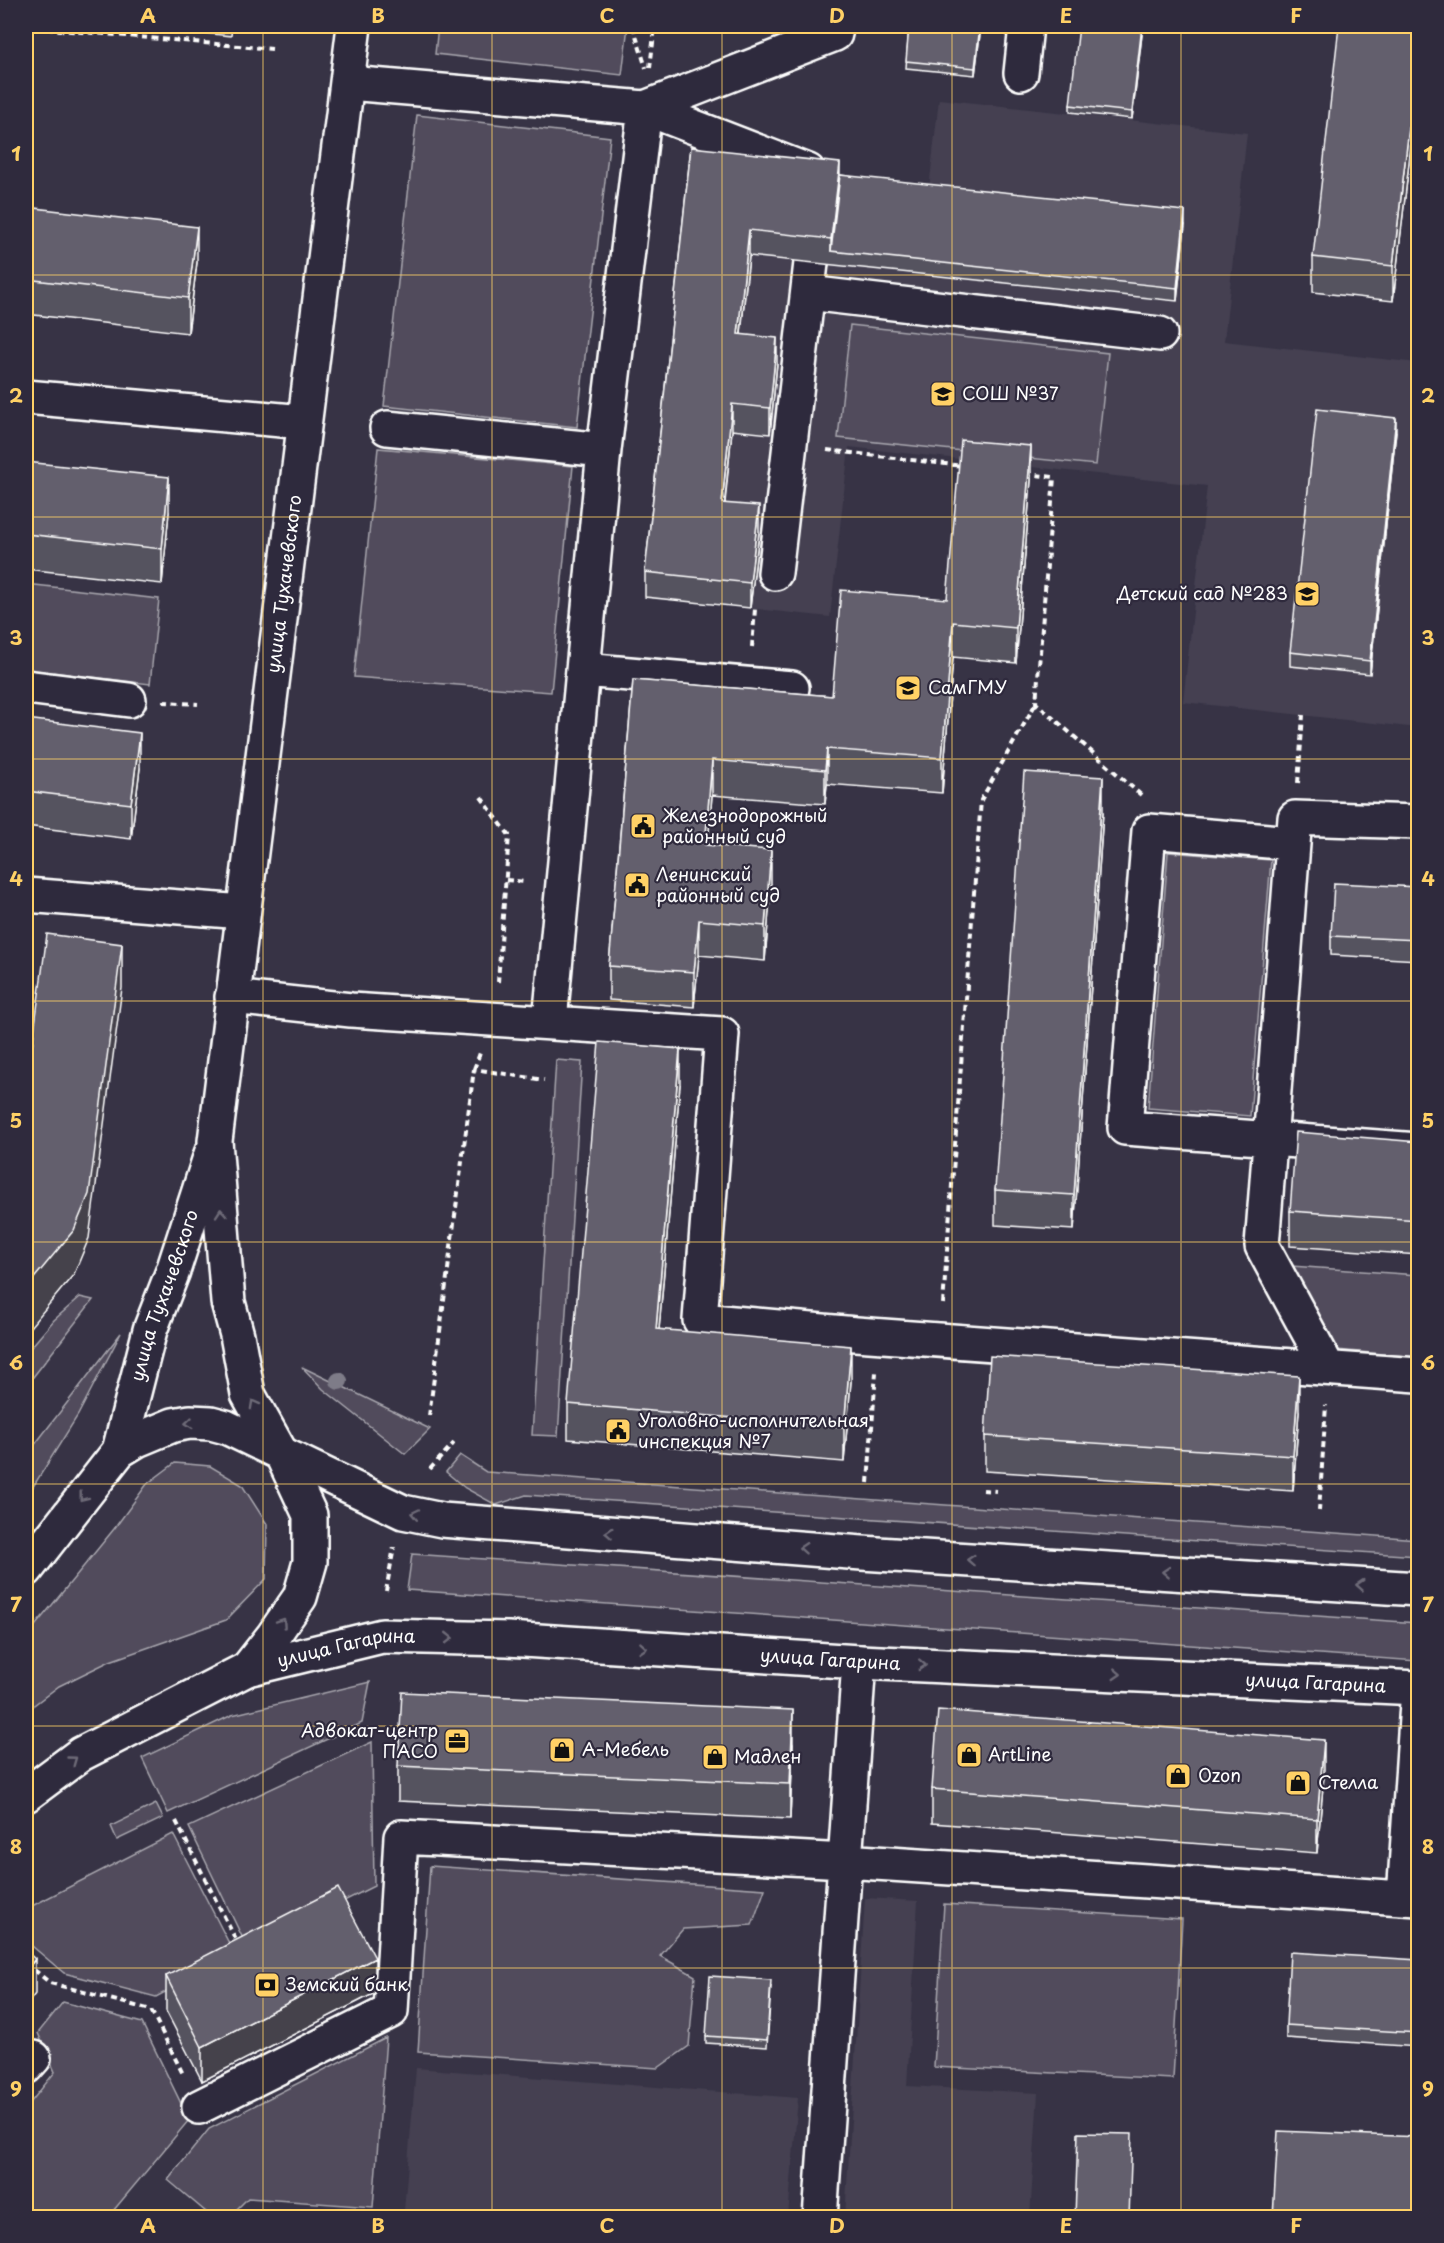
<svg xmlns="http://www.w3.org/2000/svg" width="1444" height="2243" viewBox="0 0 1444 2243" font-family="'Playpen Sans',sans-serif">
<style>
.built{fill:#444051}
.green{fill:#514c5c;stroke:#a8a6ae;stroke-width:1.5}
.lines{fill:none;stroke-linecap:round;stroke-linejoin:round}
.minor-casing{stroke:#fff;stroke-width:38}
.major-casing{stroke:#fff;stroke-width:38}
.path{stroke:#fff;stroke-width:4;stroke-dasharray:6 4.5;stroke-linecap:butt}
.minor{stroke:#2f2a3d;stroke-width:33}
.major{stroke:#2f2a3d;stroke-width:33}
.tree{fill:#7e7c88}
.wall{fill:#55525e;stroke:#fff;stroke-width:1.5}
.shaded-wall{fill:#45424c;stroke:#fff;stroke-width:1.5}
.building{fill:#635f6d;stroke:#fff;stroke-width:1.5}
.oneway{stroke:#6d6a77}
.grid{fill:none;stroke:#ffd166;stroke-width:1.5;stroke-opacity:0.55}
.labels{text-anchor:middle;stroke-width:4.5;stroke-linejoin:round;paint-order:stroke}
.poi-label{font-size:18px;fill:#fff;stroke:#2f2a3d;text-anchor:start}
.street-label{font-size:18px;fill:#fff;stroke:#2f2a3d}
.neatline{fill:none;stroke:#ffd166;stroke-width:2}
.grid-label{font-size:20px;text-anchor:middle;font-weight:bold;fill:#ffd166}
</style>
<rect width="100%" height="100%" fill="#373345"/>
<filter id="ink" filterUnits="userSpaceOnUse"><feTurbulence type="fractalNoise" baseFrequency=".0167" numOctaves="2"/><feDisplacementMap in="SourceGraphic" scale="12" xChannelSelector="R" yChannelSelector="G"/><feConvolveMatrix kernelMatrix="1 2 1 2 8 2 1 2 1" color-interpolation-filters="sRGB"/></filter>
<g filter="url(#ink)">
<path class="built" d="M939,99L1247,133L1224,341L1418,363V728L1183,702L1207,486L849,447L830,617L645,597L691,173L928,198Z
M865,1898L918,1901L907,2086L1038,2093L1030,2217H845Z
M416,2068L798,2098L788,2217L494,2218L404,2210Z"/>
<path class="green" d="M438,26H628L622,75L435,54Z
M417,115L610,137L577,427L384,406Z
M850,325L1108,353L1096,465L838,438Z
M378,448L573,466L551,692L354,677Z
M26,584L159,599L150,684L26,669Z
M1168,852L1271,860L1250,1116L1148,1108Z
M556,1060L582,1062L558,1436L532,1435Z
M1291,1266L1418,1275V1357L1336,1350Z
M80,1297L93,1300L26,1386V1353L54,1320Z
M121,1333L78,1415L26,1498V1456Z
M302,1367L430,1429L405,1454L323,1389Z
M460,1455L486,1472L1418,1539V1556L526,1495L496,1505L465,1488L446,1472Z
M175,1463L210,1466L242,1485L267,1524L266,1579L226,1620L110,1661L59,1686L26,1711V1637L114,1529L147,1484Z
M412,1554L1418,1623V1661L407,1590Z
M370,1682L362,1723L168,1813L142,1758L232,1715Z
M372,1742L374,1886L248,1949L189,1827Z
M156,1804L163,1818L117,1840L111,1826Z
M173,1834L235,1955L156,1997L64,1973L26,1941V1909Z
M430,1866L765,1889L752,1925L683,1929L660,1956L695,1976L689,2046L658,2068L418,2052Z
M944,1904L1182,1919L1173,2079L934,2067Z
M63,2002L142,2023L189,2120L108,2217L26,2218V2108L55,2072L38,2033Z
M386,2038L373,2207L248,2198L229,2217H212L168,2180L209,2129Z"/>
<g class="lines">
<g class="minor-casing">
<path id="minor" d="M1021,73L1026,26
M348,83L645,108L604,450L583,670L792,688
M645,108L835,34L836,26
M645,108L808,171
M808,293L1160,334
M26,397L304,422
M387,428L604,450
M775,573L811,263
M26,687L129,700
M1293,843L1149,831L1125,1128L1418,1150
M26,895L243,912
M232,997L351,1010L722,1034L700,1320L856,1334L1418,1375
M550,1021L583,670
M1328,1368L1262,1246L1295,818L1418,822
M1404,1898L1418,1688
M26,2067L34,2058
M199,2107L391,2011L401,1837L845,1861L1418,1899
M820,2218L859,1662"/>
</g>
<g class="major-casing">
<g id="major">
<path id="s1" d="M119,1451L150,1330L173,1271L211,1154"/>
<path d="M26,1570L119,1451L137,1440L173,1425L190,1422L211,1423L226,1427L403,1512L442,1520L862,1553L1418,1589"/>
<path id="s2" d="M247,1669L273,1636L300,1597L310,1562V1515L282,1455L248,1394L237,1335L228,1302L215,1141L354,26"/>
<path id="s3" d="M26,1795L81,1754L247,1669L382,1636L508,1639L859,1662L1418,1688"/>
</g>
</g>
<path class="path" d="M633,26L646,68
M26,27L272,49
M650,68L655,26
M827,450L962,466
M1026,474L1054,477L1036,703L1141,795
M752,647L755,609
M163,702L198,704
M1298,783L1303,715
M481,797L509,835L498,982
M506,880L526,882
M474,1069L480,1053
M943,1304L981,800L1036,703
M429,1416L474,1069L544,1080
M430,1469L454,1443
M868,1483L876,1372
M983,1490L996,1491
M1319,1511L1326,1405
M386,1591L394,1547
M176,1821L238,1944
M26,1963L50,1983L151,2010L183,2074"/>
<use href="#minor" class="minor"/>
<use href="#major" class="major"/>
</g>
<circle class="tree" cx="339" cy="1381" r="9"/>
<path class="wall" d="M136,26H232L231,36Z
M909,26H981L975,75L906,68Z
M1143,26L1132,119L1070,112V105Z
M1419,26V76L1393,301L1313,292V257Z
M691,147L840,175L1185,225L1177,301L749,256L741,334L777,363L770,434L732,430L725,503L759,532L750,608L645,597V572Z
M26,207L197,262L188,333L26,314Z
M1396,431L1370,674L1290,666V652Z
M26,462L169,512L162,584L26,569Z
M1031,480L1016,663L953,657L942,793L827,784L825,804L712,795L708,845L771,885L765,961L699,955L694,1007L609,1000V966L633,680L832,696L947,599Z
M26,719L140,768L131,839L26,826Z
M1103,812L1074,1230L995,1225V1190Z
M1419,887V960L1331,955V936Z
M680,1084L659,1330L851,1381L844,1462L568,1439V1404Z
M1419,1142V1255L1290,1246V1211Z
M1299,1411L1293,1491L985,1471V1436Z
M793,1744L790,1819L398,1801V1766Z
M1324,1775L1317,1853L932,1823V1789Z
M1419,1960V2047L1286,2038V2025Z
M166,1976L375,1993L202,2081L166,2011Z
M771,1987L767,2047L706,2043V2036Z"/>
<path class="shaded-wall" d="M980,26H981L975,75V68Z
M1142,26H1143L1132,119V112Z
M1419,41V76L1393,301V266Z
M840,163V189L831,251V239Z
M1185,211V225L1177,301V288Z
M197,227V262L188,333V298Z
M749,230V256L738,359V334Z
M777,338V363L770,434V408Z
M732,404V430L722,528V503Z
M1396,418V431L1370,674V661Z
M1031,446V480L1016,663V628Z
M169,477V512L162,584V549Z
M759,506V532L750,608V583Z
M953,622V657L942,793V758Z
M140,733V768L131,839V804Z
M827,749V784L825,804V770Z
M712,760V795L705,880V845Z
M1103,777V812L1074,1230V1195Z
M771,850V885L765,961V926Z
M699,920V955L694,1007V972Z
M122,944V988L89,1238L74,1274L26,1332V1288Z
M680,1049V1084L656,1364V1329Z
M851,1346V1381L844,1462V1427Z
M1299,1376V1411L1293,1491V1456Z
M793,1710V1744L790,1819V1784Z
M1324,1740V1775L1317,1853V1819Z
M375,1958V1993L202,2081V2047Z
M35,1959V1994L26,2006V1971Z"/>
<path class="building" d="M909,26H980L975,68L906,61Z
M1079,26H1142L1132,112L1070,105Z
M1339,26H1419V41L1393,266L1313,257Z
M691,147L840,163L831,239L749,230L738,334L777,338L770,408L732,404L722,503L759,506L750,583L645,572Z
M840,175L1185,211L1177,288L831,251Z
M26,207L197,227L188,298L26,279Z
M1317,409L1396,418L1370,661L1290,652Z
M961,440L1031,446L1016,628L953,622L942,758L827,749L825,770L712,760L705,845L771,850L765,926L699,920L694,972L609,966L633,680L832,696L841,590L947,599Z
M26,462L169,477L162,549L26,534Z
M26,719L140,733L131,804L26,791Z
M1024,772L1103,777L1074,1195L995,1190Z
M1334,883L1419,887V940L1331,936Z
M47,934L122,944L89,1194L74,1230L26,1288V1092Z
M599,1042L680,1049L656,1329L851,1346L844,1427L568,1404Z
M1296,1132L1419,1142V1220L1290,1211Z
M990,1356L1299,1376L1293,1456L985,1436Z
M402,1692L793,1710L790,1784L398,1766Z
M938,1710L1324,1740L1317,1819L932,1789Z
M338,1888L375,1958L202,2047L166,1976Z
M26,1951L35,1959L26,1971Z
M1290,1952L1419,1960V2033L1286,2025Z
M710,1976L771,1980L767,2040L706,2036Z
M1278,2131L1419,2137V2217H1273Z
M1078,2133L1132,2134L1129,2217H1075Z"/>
<defs><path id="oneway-chevron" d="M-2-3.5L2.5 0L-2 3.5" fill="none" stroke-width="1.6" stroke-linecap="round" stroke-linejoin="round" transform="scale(1.5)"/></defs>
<g class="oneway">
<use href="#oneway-chevron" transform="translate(221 1213) rotate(-95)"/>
<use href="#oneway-chevron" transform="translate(254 1404) rotate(-119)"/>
<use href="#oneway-chevron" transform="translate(189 1423) rotate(175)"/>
<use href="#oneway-chevron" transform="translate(83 1497) rotate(128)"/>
<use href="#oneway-chevron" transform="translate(415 1514) rotate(-168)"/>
<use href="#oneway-chevron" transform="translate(609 1533) rotate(-176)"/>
<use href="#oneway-chevron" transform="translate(803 1548) rotate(-176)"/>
<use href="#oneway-chevron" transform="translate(971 1560) rotate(-176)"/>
<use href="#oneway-chevron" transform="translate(1166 1572) rotate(-176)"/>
<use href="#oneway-chevron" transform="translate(1360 1585) rotate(-176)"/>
<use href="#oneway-chevron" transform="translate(282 1622) rotate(-56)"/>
<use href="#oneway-chevron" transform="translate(449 1638) rotate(1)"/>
<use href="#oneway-chevron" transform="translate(643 1648) rotate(4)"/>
<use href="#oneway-chevron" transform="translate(922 1665) rotate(3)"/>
<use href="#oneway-chevron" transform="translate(1117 1674) rotate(3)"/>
<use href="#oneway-chevron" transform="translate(73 1760) rotate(-36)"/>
</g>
</g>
<path class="grid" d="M263,26V2218M492,26V2218M722,26V2218M952,26V2218M1181,26V2218M26,275H1418M26,517H1418M26,759H1418M26,1001H1418M26,1242H1418M26,1484H1418M26,1726H1418M26,1968H1418"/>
<defs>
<g id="school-square" transform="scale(1.35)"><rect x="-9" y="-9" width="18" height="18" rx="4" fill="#ffd166" stroke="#2f2a3d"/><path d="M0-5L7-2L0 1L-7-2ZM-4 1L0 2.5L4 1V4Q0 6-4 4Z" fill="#111"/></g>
<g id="university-square" transform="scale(1.35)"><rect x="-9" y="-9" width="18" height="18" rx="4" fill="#ffd166" stroke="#2f2a3d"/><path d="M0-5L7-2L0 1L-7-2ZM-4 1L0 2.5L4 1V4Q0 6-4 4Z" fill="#111"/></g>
<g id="civic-square" transform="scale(1.35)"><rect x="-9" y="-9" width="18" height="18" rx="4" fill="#ffd166" stroke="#2f2a3d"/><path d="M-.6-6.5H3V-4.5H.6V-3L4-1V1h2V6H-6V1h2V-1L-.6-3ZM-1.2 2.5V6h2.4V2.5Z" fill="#111"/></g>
<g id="office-square" transform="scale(1.35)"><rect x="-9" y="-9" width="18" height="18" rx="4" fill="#ffd166" stroke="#2f2a3d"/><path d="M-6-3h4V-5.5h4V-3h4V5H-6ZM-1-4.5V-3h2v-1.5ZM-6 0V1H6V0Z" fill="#111"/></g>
<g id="shop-square" transform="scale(1.35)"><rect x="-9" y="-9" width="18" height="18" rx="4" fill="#ffd166" stroke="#2f2a3d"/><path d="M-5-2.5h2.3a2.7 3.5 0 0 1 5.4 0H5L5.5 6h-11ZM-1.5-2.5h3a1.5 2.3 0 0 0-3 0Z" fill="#111"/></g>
<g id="bank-square" transform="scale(1.35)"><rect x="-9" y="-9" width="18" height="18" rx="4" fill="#ffd166" stroke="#2f2a3d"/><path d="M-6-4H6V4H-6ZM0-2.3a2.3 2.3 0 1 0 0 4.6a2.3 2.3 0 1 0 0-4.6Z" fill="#111"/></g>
</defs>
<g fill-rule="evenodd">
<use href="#school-square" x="943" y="394"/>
<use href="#school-square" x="1307" y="594"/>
<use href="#university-square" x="908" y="688"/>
<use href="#civic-square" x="643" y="826"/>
<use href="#civic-square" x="637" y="885"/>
<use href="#civic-square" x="618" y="1431"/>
<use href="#office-square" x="457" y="1741"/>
<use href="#shop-square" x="562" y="1750"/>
<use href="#shop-square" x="969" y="1755"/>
<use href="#shop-square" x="715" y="1757"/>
<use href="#shop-square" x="1178" y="1776"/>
<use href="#shop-square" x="1298" y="1783"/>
<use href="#bank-square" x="267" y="1985"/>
</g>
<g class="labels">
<g class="poi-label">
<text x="962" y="400">СОШ №37</text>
<text x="1288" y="600" text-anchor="end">Детский сад №283</text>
<text x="928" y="694">СамГМУ</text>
<text x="662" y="822">Железнодорожный<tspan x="662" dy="21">районный суд</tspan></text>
<text x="656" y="881">Ленинский<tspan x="656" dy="21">районный суд</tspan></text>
<text x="638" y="1427">Уголовно-исполнительная<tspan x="638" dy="21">инспекция №7</tspan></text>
<text x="438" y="1737" text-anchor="end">Адвокат-центр<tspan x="438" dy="21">ПАСО</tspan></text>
<text x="582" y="1756">А-Мебель</text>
<text x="988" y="1761">ArtLine</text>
<text x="734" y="1763">Мадлен</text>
<text x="1198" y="1782">Ozon</text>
<text x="1318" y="1789">Стелла</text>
<text x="286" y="1991">Земский банк</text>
</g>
<g class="street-label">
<text dy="6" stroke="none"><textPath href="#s2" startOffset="1126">улица Тухачевского</textPath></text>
<text dy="6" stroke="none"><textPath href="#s1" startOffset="162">улица Тухачевского</textPath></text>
<text dy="6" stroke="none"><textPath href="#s3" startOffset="357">улица Гагарина</textPath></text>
<text dy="6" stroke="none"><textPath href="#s3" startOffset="843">улица Гагарина</textPath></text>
<text dy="6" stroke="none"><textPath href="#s3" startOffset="1329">улица Гагарина</textPath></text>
</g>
</g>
<rect width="1444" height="2243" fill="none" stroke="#2f2a3d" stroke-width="66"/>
<rect x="33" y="33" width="1378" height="2177" class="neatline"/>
<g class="grid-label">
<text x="148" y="23">A</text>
<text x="378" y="23">B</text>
<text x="607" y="23">C</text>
<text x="837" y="23">D</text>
<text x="1066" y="23">E</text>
<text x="1296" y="23">F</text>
<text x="16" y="161">1</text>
<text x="1428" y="161">1</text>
<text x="16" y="403">2</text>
<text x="1428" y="403">2</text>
<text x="16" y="645">3</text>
<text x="1428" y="645">3</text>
<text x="16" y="886">4</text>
<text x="1428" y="886">4</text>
<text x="16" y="1128">5</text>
<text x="1428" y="1128">5</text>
<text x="16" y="1370">6</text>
<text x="1428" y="1370">6</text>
<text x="16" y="1612">7</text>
<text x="1428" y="1612">7</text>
<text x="16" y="1854">8</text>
<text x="1428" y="1854">8</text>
<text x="16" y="2096">9</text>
<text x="1428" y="2096">9</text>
<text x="148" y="2233">A</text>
<text x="378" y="2233">B</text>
<text x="607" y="2233">C</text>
<text x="837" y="2233">D</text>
<text x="1066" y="2233">E</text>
<text x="1296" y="2233">F</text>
</g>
</svg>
